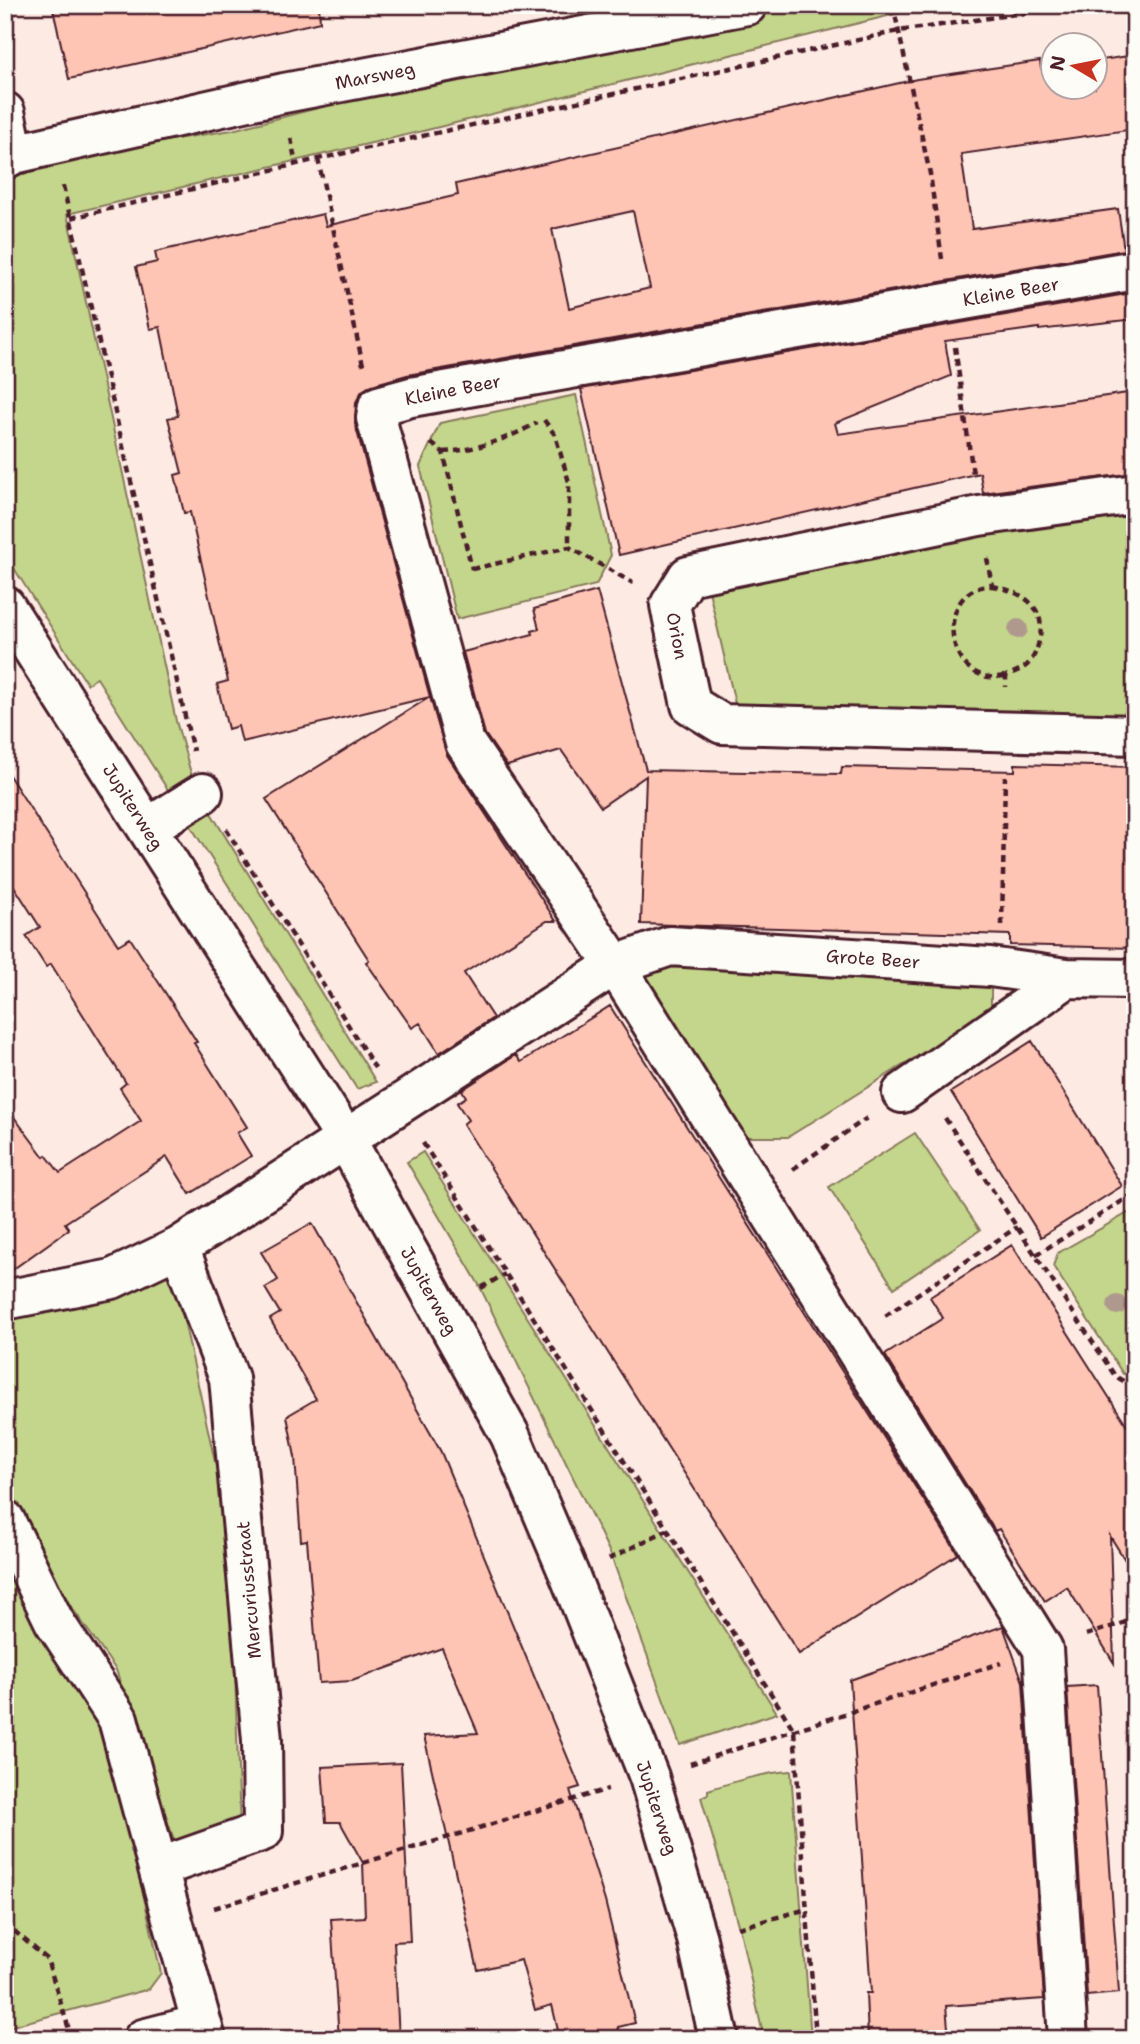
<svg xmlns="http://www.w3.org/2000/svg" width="1140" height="2044" viewBox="0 0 1140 2044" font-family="'Shantell Sans',sans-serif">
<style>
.green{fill:#c4d68b;stroke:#877a5b;stroke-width:2}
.building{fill:#fec4b4;stroke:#4a1f2b;stroke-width:2;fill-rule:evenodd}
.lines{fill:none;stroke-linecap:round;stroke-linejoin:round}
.minor-casing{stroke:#4a1f2b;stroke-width:44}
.path{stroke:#4a1f2b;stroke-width:4.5;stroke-dasharray:7 5;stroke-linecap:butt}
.minor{stroke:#fdfcf7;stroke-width:38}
.tree{fill:#af998e}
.labels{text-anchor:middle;stroke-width:7;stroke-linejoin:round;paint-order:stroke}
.street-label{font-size:18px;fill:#4a1f2b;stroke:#fdfcf7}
</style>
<rect width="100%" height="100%" fill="#fdebe3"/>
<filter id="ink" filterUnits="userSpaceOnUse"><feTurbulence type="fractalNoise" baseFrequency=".0143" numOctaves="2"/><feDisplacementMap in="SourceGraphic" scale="14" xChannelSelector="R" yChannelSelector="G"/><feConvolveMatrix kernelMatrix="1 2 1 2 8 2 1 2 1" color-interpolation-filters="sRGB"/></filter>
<g filter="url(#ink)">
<path class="green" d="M720,5H932L423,131L67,214L176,721L195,787L376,1082L357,1089L97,678L87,684L5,554V181L75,155L232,130Z
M576,395L611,555L596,585L457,619L420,466L440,423Z
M1135,507V724L737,712L709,591L970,533Z
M648,967L928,971L991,977V1010L788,1137H739L644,991Z
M915,1133L980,1230L894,1288L829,1187Z
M423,1152L777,1713L680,1745L610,1553L478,1283L407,1162Z
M1135,1209V1351L1130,1373L1123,1374L1053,1266L1058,1253Z
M171,1273L176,1284L226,1512L233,1606L240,1832L183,1866L116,1670L58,1588L30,1541L16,1501L5,1464V1303Z
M5,1568L64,1655L102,1736L126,1818L161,1973L149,1989L5,2028Z
M791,1771L811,2039H764L741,1935L701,1797L708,1794V1790C736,1781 762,1773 791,1771Z"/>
<path class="building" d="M52,5H319L320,22L69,79Z
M1135,55V129L961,154L972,229L1118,209L1124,250L407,375L372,385L362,391L356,402L355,424L430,697L242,742L238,726L228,729L217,684L228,681L190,512L184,513L175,475L182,473L168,418L178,416L160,327L150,329L136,267L157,262L155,252L323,214L326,226L458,195L456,184L917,79L1040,61L1041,68L1053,67V88H1095V61ZM633,211L650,288L569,308L552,229Z
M1132,293L1135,319L1039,330V328L945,341L951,376L835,423L838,434L1135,392V473L983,493L980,473L619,555L581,389Z
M597,591L646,770L841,774L842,767L1015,771V764L1135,767V948L1010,945V935L641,924L646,776L601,807L561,750L507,766L485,734L463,652L533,634L532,631L539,629L534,609Z
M430,697L447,755L556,921H547L464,973L493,1018L439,1053L420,1023L412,1028L366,962L369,960L266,799Z
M5,769L118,945L130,938L197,1042L194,1043L247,1127L237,1133L251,1156L190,1194L167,1157L65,1223L69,1229L5,1275V1105L44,1157L46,1155L60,1173L141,1121L120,1088L126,1083L51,964L46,967L26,936L40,927L5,872Z
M610,1006L958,1554L799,1654L463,1124L468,1120L457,1103L466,1097L462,1090L516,1055L521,1062Z
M1032,1041L1122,1186L1041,1237L951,1092Z
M312,1223L441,1452L580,1787L570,1790L605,1901L635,2023L618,2027L620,2039H560L552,2005L535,2010L521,1960L478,1970L424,1736L478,1733L442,1648L352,1681L319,1683L307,1540L301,1541L295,1457L287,1416L316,1399L270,1319L280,1313L265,1288L278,1280L261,1252Z
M1012,1245L1135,1438V1576L1110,1536L1114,1663L1067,1587L1045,1601L999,1529L995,1531L885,1355L943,1318L930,1297Z
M1003,1626L1023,1682L1044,1999L946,2006L949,2039H868L866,1993H871L850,1680Z
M1097,1685L1119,1993L1087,1996L1067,1687Z
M401,1763L410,1941L394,1942L399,2039H339L331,1919L365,1917L363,1863L340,1822H326L322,1767Z"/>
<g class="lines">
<g class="minor-casing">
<path id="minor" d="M5,112L14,154
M5,159L14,154L284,93L747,5
M1135,494L979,516L688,576L670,605L691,705L722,724L1135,735
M5,606L345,1138L510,1435L571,1579L649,1777L697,1939L719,2039
M147,828L203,793
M902,1093L1067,978
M5,1300L112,1279L179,1247L615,965L670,946L990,967L1067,978L1135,979
M5,1520L54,1621L118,1719L158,1868L206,2039
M158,1868L263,1831L262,1740L229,1378L179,1247
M143,2039L201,2024
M1068,2039L1043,1649L615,965L465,743L376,418L378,406L411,397L1135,270"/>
</g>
<path class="path" d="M893,5L930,174L942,259
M291,138L296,165
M318,159L363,365
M63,186L193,751
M71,218L318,159L899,31L1079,5
M955,347L973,474
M544,420L555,435L569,482V547
M431,443L443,452L472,569
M443,452C477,450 507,439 537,423
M987,558L992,586C941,584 939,669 989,677C994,678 1001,676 1006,676
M472,569L569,547L633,583
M992,586C1022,591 1048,607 1039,641C1037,650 1033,660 1026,666C1021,670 1012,673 1006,676V687
M226,829L375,1068
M1002,925L1005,776
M945,1118L1115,1376L1135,1388
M423,1143L794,1730L816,2039
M793,1169L867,1118
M1036,1255L1135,1193
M481,1288L505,1274
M885,1316L1017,1227
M609,1559L667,1530
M1086,1635L1135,1619
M690,1764L1001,1663
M5,1810V1821
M214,1908L608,1789
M5,1923L47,1959L72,2039
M738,1928L807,1909"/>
<use href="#minor" class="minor"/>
</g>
<g class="tree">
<circle cx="1018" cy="629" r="10"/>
<circle cx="1117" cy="1305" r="10"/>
</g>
</g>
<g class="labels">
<g class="street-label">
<text transform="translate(375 76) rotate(-11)" y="6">Marsweg</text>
<text transform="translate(1011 292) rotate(-10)" y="6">Kleine Beer</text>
<text transform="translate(453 390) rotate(-11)" y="6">Kleine Beer</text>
<text transform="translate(677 636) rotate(79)" y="6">Orion</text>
<text transform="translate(133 807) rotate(58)" y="6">Jupiterweg</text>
<text transform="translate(873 959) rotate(4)" y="6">Grote Beer</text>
<text transform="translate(429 1291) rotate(61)" y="6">Jupiterweg</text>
<text transform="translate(249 1590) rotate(-95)" y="6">Mercuriusstraat</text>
<text transform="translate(657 1808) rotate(72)" y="6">Jupiterweg</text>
</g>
</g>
<rect width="1140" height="2044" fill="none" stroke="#fdfcf7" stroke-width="28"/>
<rect x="14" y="14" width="1112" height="2016" fill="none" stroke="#4a1f2b" stroke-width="2.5" filter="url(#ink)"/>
<g transform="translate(1074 66) rotate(280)"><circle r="33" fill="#fdfcf7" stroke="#b5a4a5" stroke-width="2"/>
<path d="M0-5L12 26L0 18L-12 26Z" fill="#c8321e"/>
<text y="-10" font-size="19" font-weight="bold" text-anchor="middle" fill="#4a1f2b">N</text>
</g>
</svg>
